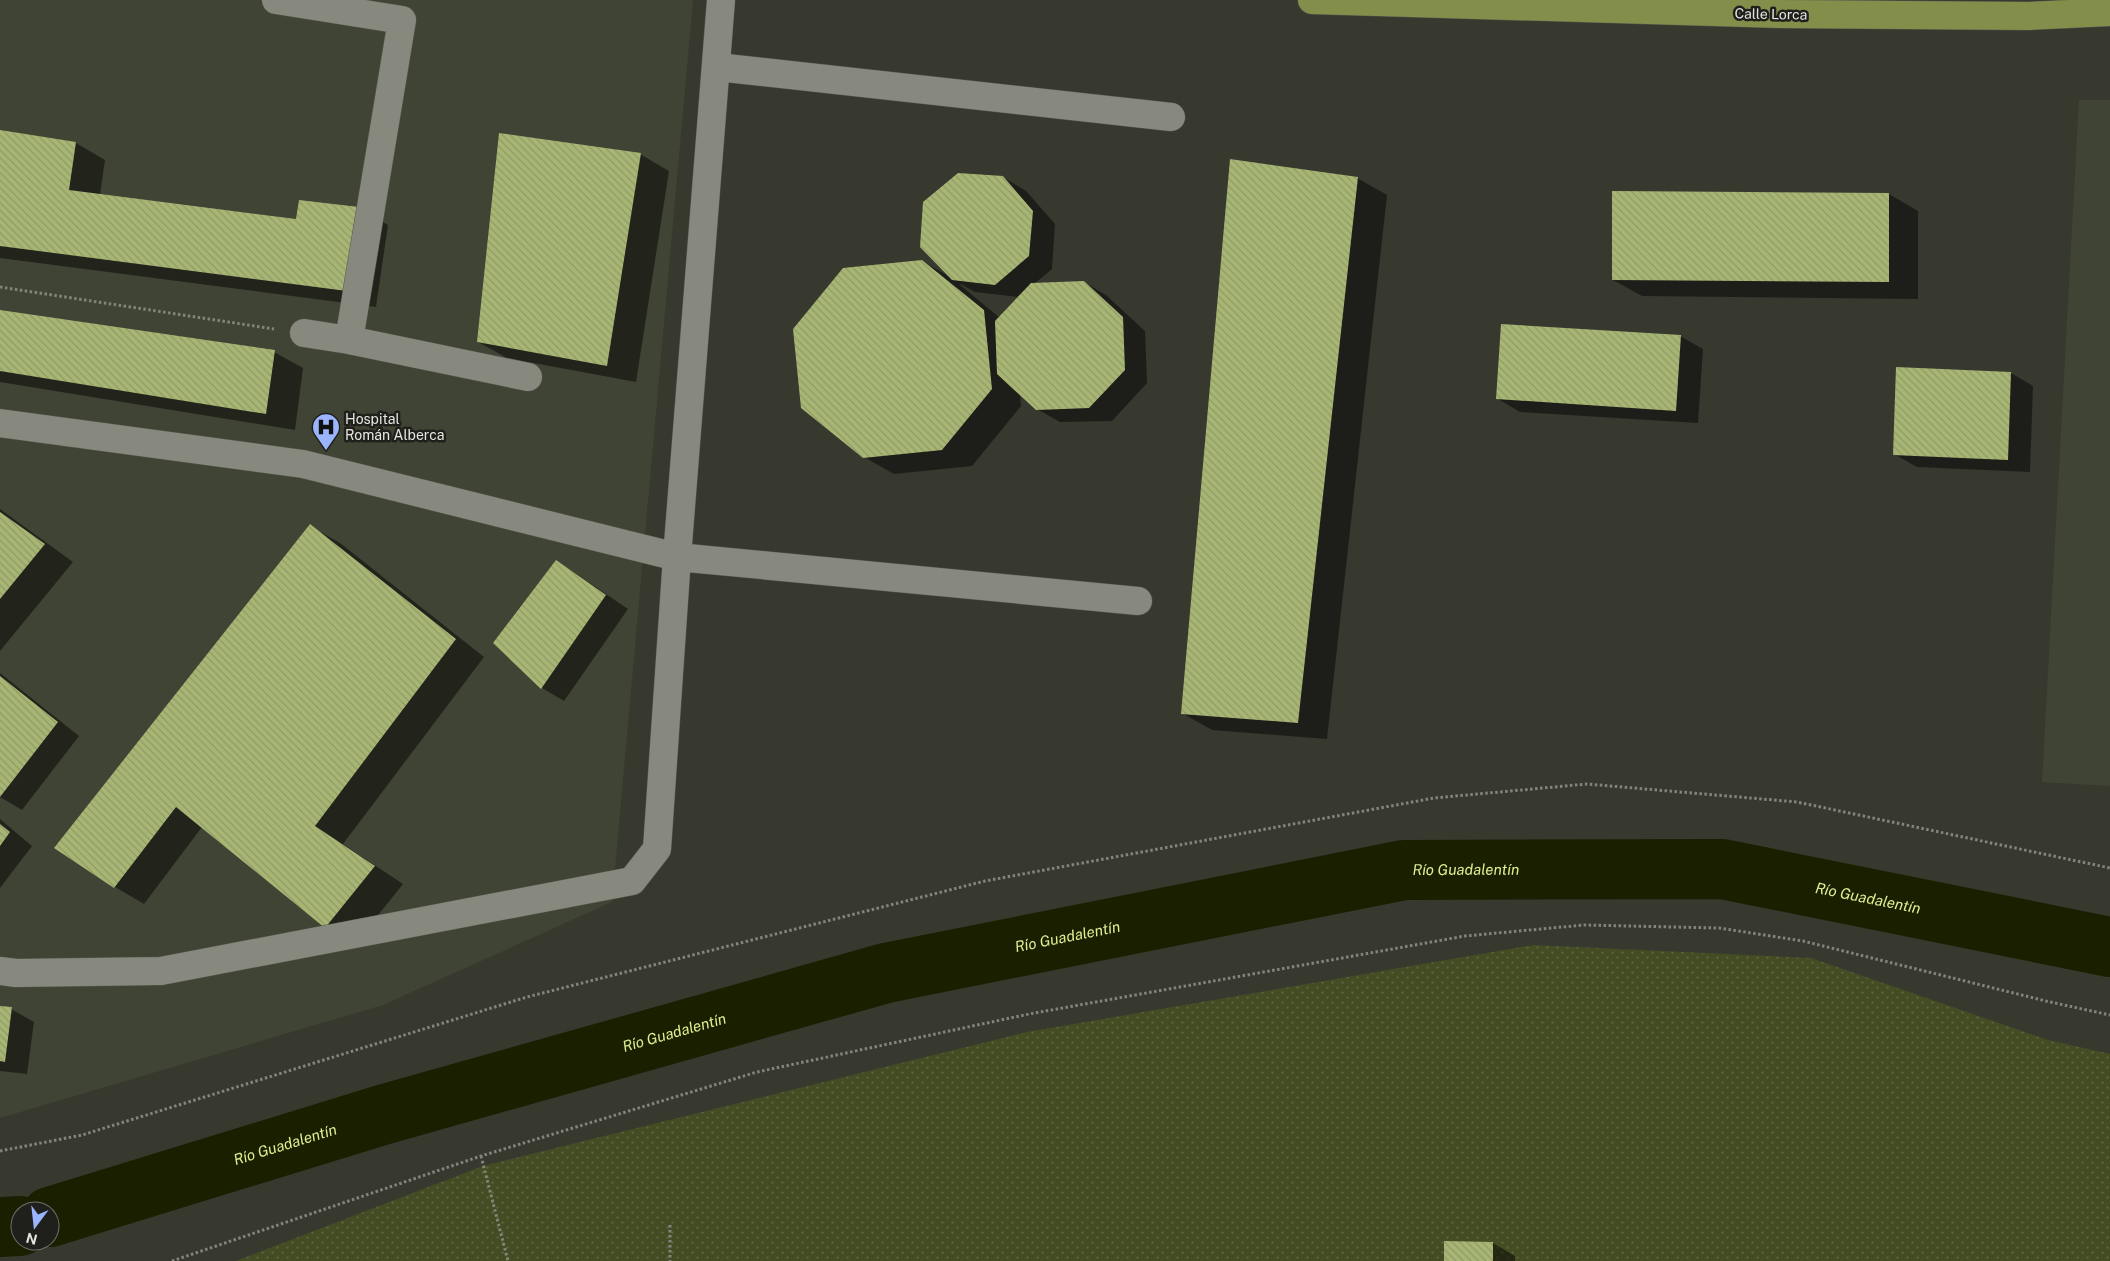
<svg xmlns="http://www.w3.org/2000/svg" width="2110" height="1261" viewBox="0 0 2110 1261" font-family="'Public Sans',sans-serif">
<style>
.built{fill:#404434}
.grass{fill:url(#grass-dots)}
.shadow{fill:#0007;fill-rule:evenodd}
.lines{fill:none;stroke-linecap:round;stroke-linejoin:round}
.river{stroke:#1a1f00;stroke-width:60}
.building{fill:url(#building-back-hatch)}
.minor-casing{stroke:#56574f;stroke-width:29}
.major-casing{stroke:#56574f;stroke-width:29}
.path{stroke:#83857c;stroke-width:3;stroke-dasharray:2.5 2.5;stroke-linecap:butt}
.minor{stroke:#87897e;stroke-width:28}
.major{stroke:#838e4b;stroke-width:28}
.labels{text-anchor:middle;stroke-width:5;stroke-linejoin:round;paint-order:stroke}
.street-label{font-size:14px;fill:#e5e6e0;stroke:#1f201b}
.poi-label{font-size:14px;fill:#e5e6e0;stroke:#1f201b;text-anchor:start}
.water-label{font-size:15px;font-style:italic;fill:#dcee91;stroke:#1f201b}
</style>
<defs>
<pattern id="grass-dots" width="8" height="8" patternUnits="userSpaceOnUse" patternTransform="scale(1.25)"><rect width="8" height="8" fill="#444c23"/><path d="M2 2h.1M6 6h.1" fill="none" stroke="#5f6643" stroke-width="1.8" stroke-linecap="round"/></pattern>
<pattern id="building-back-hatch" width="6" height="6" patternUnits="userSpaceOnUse" patternTransform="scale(1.25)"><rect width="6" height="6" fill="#a8b674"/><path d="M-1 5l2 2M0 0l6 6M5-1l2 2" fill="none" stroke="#8f9a68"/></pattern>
</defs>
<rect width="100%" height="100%" fill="#37392f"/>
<path class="built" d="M0,0H693L612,902L383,1005L0,1118Z
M2079,100H2110V786L2042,782Z"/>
<path class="grass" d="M1534,945L1811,958L2048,1040L2110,1054V1261H236L483,1166L1027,1032Z"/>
<path class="shadow" d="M0,132L76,143L105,160L100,195L298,220L359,208L388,225L376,307L0,258Z
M640,154L669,171L636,382L507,358L478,342Z
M1003,177L1026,191L1055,224L1052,269L1034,284L1084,282L1106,295L1145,331L1147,383L1112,421L1060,422L1037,409L1020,394L1021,406L972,466L894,474L864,457L922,261L950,277ZM961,284L975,292L1019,297L1000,318L960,285Z
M1357,178L1387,195L1327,739L1212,730L1182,713Z
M1614,192L1889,194L1918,211V299L1642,296L1613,280Z
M0,311L274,352L303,368L295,430L0,382Z
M1680,336L1703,349L1698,423L1520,412L1498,399Z
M2011,373L2033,386L2030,472L1917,467L1894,454Z
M0,509L73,562L0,651Z
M310,526L340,543L484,657L343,844L403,884L355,944L326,927L202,827L144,904L115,887Z
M556,562L578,575L628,609L564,701L542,688L494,643Z
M0,673L79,736L22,810L0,797Z
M0,819L32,846L0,888Z
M0,1007L11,1009L34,1022L27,1074L0,1071Z
M1493,1243L1515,1256V1261H1445Z"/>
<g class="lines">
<g class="river">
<path id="s1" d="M50,1217L382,1115L886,973L1404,870L1722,869L2110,947"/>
<path d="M0,1227L20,1226"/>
</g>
</g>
<path class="building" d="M0,130L76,142L69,190L296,219L299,200L359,207L347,291L0,246Z
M499,133L641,153L607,366L477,342Z
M1230,159L1358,177L1298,723L1181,714Z
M958,173L1003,176L1033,211L1029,256L995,285L952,280L920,247L923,202Z
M1612,191L1889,193V282L1612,280Z
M922,260L984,310L992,389L942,450L863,458L801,408L793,329L843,268Z
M1084,281L1123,317L1125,370L1089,408L1036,410L997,374L995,321L1031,283Z
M0,310L275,350L266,414L0,371Z
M1501,324L1681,335L1676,411L1496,399Z
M1896,367L2011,372L2008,460L1893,455Z
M0,512L45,544L0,599Z
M310,524L456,639L315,826L375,866L325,928L176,807L114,888L54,848Z
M556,560L606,595L541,689L493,643Z
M0,676L58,722L0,797Z
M0,824L10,832L0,846Z
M0,1006L12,1007L5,1062L0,1061Z
M1444,1241L1493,1242V1261H1444Z"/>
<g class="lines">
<g class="minor-casing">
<path id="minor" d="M276,0L402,20L349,340L304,333
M721,0L677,557L1138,601
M717,67L1171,117
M349,340L528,377
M0,423L303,464L677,557L657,849L632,881L161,971L16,973L0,971"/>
</g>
<g class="major-casing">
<path id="major" d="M1312,0L1780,14L2029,16L2110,12"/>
</g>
<path class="path" d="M0,287L274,329
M0,1151L82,1135L527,997L985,881L1434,798L1587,784L1797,802L2110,868
M481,1156L508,1261
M670,1225V1261
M172,1261L481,1156L757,1072L1029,1014L1465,936L1584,925L1719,928L1803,941L2050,1002L2110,1015"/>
<use href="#minor" class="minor"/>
<use href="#major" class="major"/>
</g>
<defs>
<g id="hospital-pin" transform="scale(1.4375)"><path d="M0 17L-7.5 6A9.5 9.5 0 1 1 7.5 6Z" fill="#9ab5fd" stroke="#1f201b"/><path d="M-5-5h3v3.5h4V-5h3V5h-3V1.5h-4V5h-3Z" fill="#111"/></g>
</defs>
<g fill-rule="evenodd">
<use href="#hospital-pin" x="326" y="427"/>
</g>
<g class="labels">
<g class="street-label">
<text transform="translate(1771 14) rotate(1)" y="5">Calle Lorca</text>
</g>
<g class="poi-label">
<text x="345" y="424">Hospital<tspan x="345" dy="16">Román Alberca</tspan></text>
</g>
<g class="water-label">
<text dy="5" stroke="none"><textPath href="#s1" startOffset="1461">Río Guadalentín</textPath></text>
<text dy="5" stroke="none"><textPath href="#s1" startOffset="1866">Río Guadalentín</textPath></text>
<text dy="5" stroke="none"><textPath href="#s1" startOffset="1056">Río Guadalentín</textPath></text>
<text dy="5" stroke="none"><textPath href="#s1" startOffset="651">Río Guadalentín</textPath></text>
<text dy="5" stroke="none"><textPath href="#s1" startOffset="246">Río Guadalentín</textPath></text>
</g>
</g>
<g transform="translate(35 1226) rotate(195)"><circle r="24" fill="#1f201b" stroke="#6e6f6a"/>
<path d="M0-4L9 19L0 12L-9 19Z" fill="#9ab5fd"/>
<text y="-8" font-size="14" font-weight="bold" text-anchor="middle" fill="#e5e6e0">N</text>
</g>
</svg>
